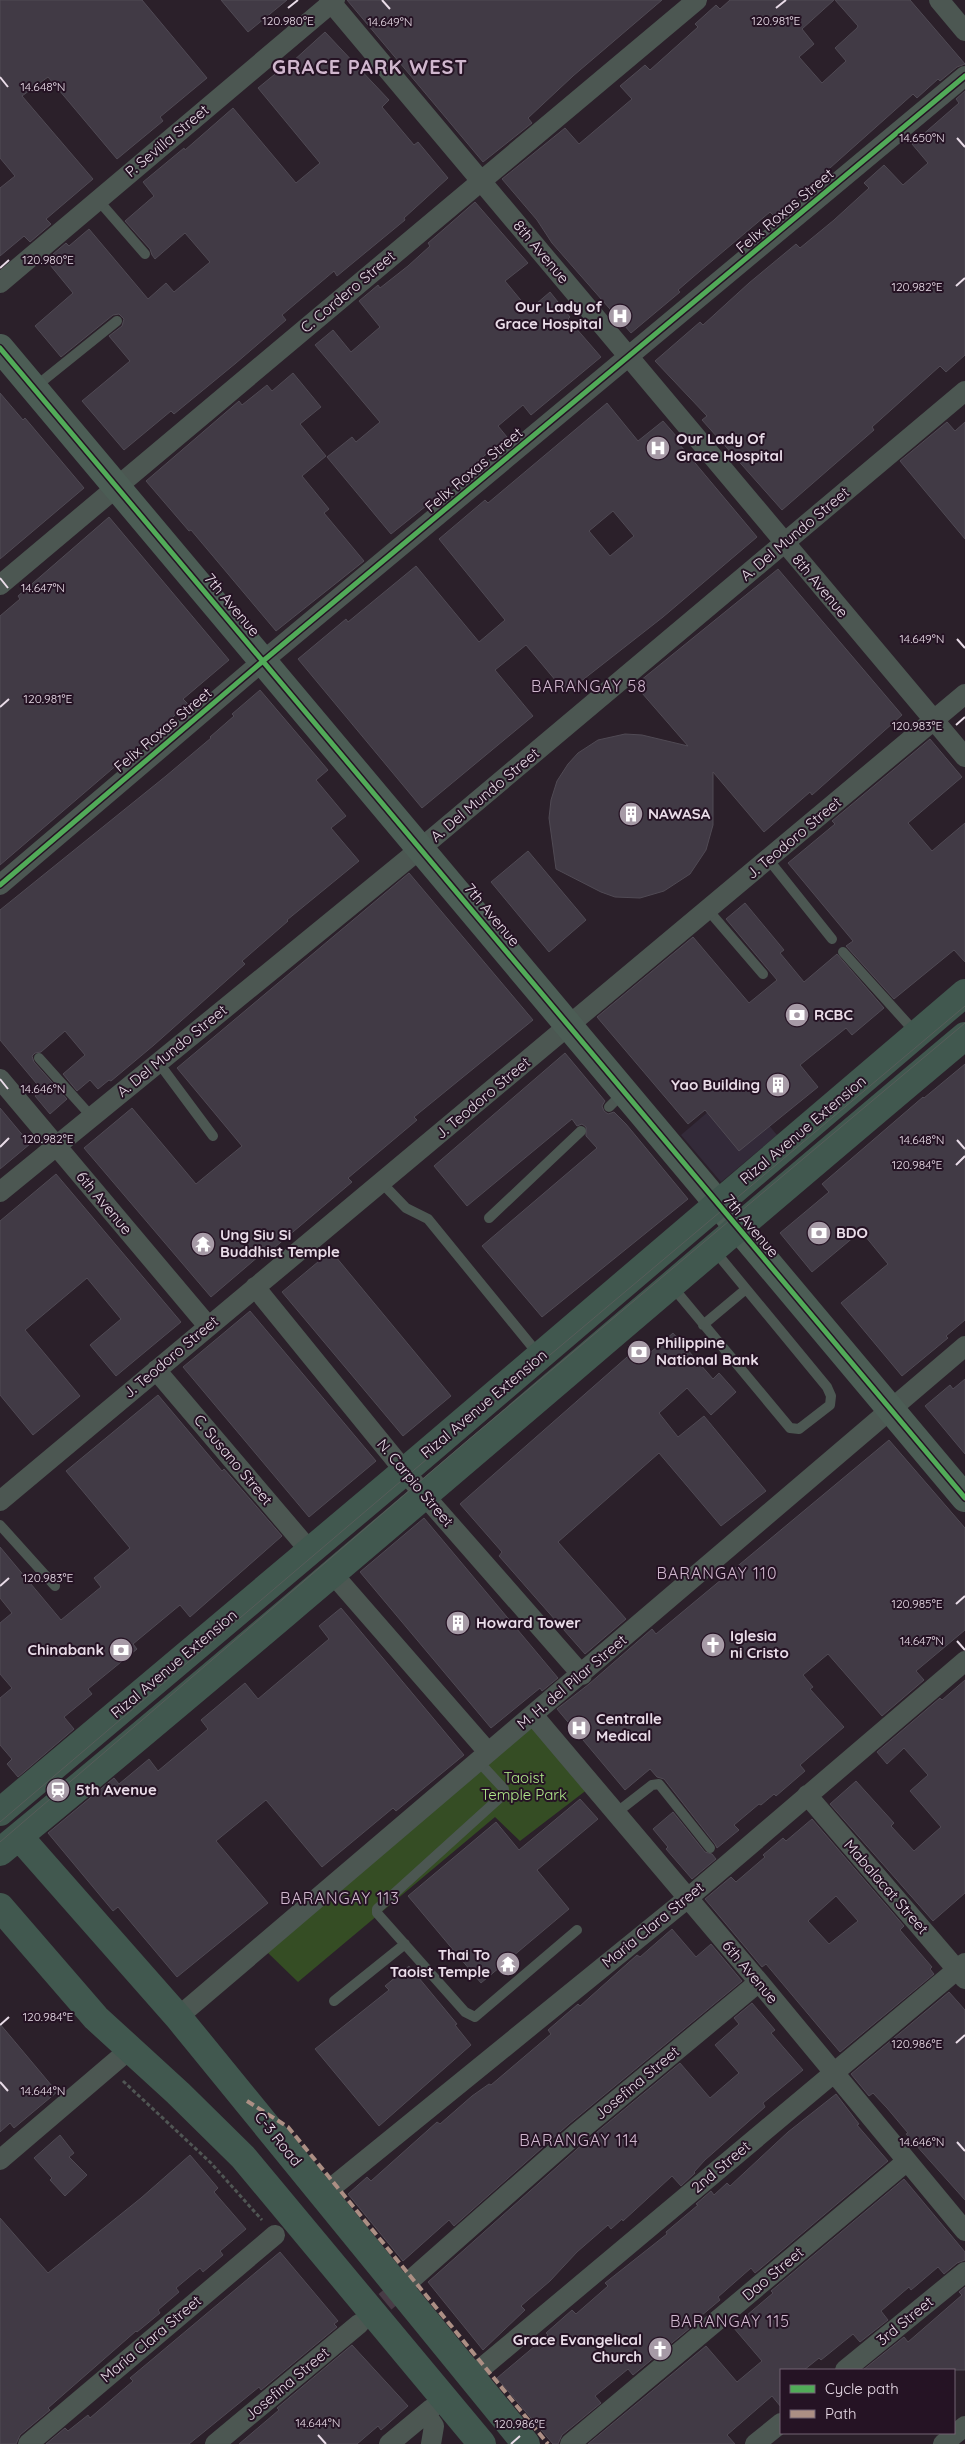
<svg xmlns="http://www.w3.org/2000/svg" width="965" height="2444" viewBox="0 0 965 2444" font-family="Quicksand,sans-serif">
<style>
.commercial{fill:#332a39}
.green{fill:#354d24}
.building{fill:#413a45;stroke:#504a54;fill-rule:evenodd}
.lines{fill:none;stroke-linecap:round;stroke-linejoin:round}
.street-tunnel{stroke:#483c46;stroke-width:20;stroke-dasharray:20 10;stroke-linecap:butt}
.path{stroke:#505654;stroke-width:3;stroke-dasharray:4 2.5;stroke-linecap:butt}
.lane{stroke:#4c5752;stroke-width:10}
.street{stroke:#4c5752;stroke-width:20}
.secondary{stroke:#4c5d55;stroke-width:28}
.primary{stroke:#41584f;stroke-width:28}
.tram{stroke:#575c5a;stroke-width:1}
.quiet{stroke:#ac8f84;stroke-width:4;stroke-dasharray:8 4;stroke-linecap:butt}
.cycleway-casing{stroke:#251324;stroke-width:8}
.cycleway{stroke:#51ab58;stroke-width:5}
.ticks{fill:none;stroke:#e9dce8;stroke-width:2}
.labels{text-anchor:middle;stroke-width:4;stroke-linejoin:round;paint-order:stroke}
.street-label{font-size:15px;fill:#e9dce8;stroke:#251324}
.poi-label{font-size:15px;font-weight:bold;fill:#e9dce8;stroke:#251324;text-anchor:start}
.park-label{font-size:15px;fill:#afe889;stroke:#251324}
.neighbourhood-label{font-size:16px;letter-spacing:1px;fill:#d0b7ce;stroke:#251324}
.district-label{font-size:20px;font-weight:bold;letter-spacing:1px;fill:#d0b7ce;stroke:#251324}
.ticks-label{font-size:12px;text-anchor:middle;fill:#e9dce8;stroke:#251324;stroke-width:4;stroke-linejoin:round;paint-order:stroke}
</style>
<rect width="100%" height="100%" fill="#2b202a"/>
<path class="commercial" d="M737,1087L777,1135L721,1182L681,1135Z"/>
<path class="green" d="M534,1724L588,1789L520,1841L495,1817L298,1982L265,1950Z"/>
<path class="building" d="M0,0H142L207,78L160,117L163,121L117,159L48,77L22,96L93,179L46,219L51,224L30,242L24,236L0,256V188L15,176L0,158Z
M221,0H287L248,32Z
M347,0H662L573,76L528,118L532,123L483,162Z
M730,0H834L802,29L814,44L799,57L822,83L846,61L835,48L857,28L858,26L835,0H910L965,64L957,67L940,81L938,79L917,98L913,94L821,176L823,178L802,197L800,195L775,217L770,212L700,271L678,290L680,292L631,333L552,243L537,220L502,179L565,128L579,144L632,99L620,86L645,65L650,70L698,27L695,24L716,5L720,9Z
M325,32L389,100L382,107L414,145L418,142L448,178L404,218L405,220L337,276L334,271L282,315L286,320L236,363L174,414L171,411L124,450L82,401L130,361L109,336L122,326L124,319L119,314L113,315L61,357L35,326L73,293L46,260L66,243L69,246L89,229L148,299L166,283L174,292L210,262L185,233L155,259L152,255L150,249L125,221L154,196L143,182L184,148L185,150L233,108L296,183L320,163L258,88L280,70L281,72Z
M965,91V355L946,372L940,366L872,427L874,430L782,510L702,420L707,416L655,361L700,322L703,325L749,283L796,244L800,248L834,220L869,188L864,183L884,165L903,185L928,163L912,144L959,103L956,99Z
M475,202L528,263L505,281L529,310L550,292L570,317L568,319L601,357L531,415L523,405L498,426L507,437L460,476L461,478L391,534L327,457L352,437L356,442L380,422L315,345L333,330L351,352L380,327L359,301L378,285L380,288L408,266L430,246L428,243Z
M293,373L321,407L300,424L326,456L302,476L329,509L324,513L364,561L276,631L191,530L189,531L146,481L239,401L242,405L267,385L272,391Z
M0,393L23,420L25,418L84,488L0,559Z
M607,403L638,441L663,421L677,437L675,439L757,537L663,617L566,693L526,645L495,670L533,716L422,808L298,659L346,619L348,622L416,566L479,642L505,620L439,539L485,500L488,503ZM613,511L634,536L610,556L589,531Z
M947,422L955,431L965,422V539L900,461Z
M109,517L229,660L183,699L188,704L0,865V616L20,599L18,596Z
M778,569L902,715L812,795L810,792L764,832L713,772V825L706,850L690,874L664,891L640,898L615,897L601,892L556,869L549,818L551,800L557,781L568,764L578,753L598,740L625,734L642,735L688,746L635,685Z
M260,690L328,770L316,780L346,816L331,828L359,861L287,920L288,921L242,961L245,964L154,1045L111,1081L109,1080L98,1089L90,1080L77,1091L63,1074L85,1055L65,1031L41,1052L35,1053L32,1056L34,1062L67,1099L50,1114L35,1096L42,1090L0,1040V910L166,776L211,738L210,737L234,716L232,714Z
M930,739L962,777L908,823L932,851L965,823V962L954,950L894,999L846,946L853,941L788,863L835,824L832,821Z
M528,851L586,920L549,952L491,882Z
M409,873L533,1020L414,1117L417,1120L348,1178L352,1182L261,1259L259,1256L211,1297L84,1148L132,1108L196,1184L242,1146L177,1068Z
M745,903L784,950L780,953L804,982L837,954L884,1008L852,1035L846,1028L800,1065L818,1087L739,1151L705,1110L688,1124L597,1017L693,937L749,1003L777,980L726,919Z
M565,1053L605,1101L602,1106L604,1111L608,1114L614,1112L626,1124L688,1199L542,1317L482,1246L597,1148L586,1136V1127L582,1124L577,1126L572,1119L467,1206L434,1166Z
M965,1064V1320L946,1336L948,1338L902,1376L841,1303L888,1264L861,1231L812,1272L780,1233L829,1192L822,1184L923,1097L924,1098Z
M0,1108L30,1144L0,1169Z
M56,1174L181,1322L116,1376L90,1345L121,1319L87,1278L25,1330L80,1396L33,1435L0,1395V1221Z
M331,1251L451,1396L403,1436L282,1292Z
M250,1311L376,1461L309,1517L183,1367Z
M673,1333L713,1379L719,1373L736,1392L711,1415L687,1388L659,1413L678,1437L704,1416L766,1491L721,1526L659,1453L558,1542L626,1619L585,1654L499,1556L502,1552L460,1504L643,1343L651,1352Z
M965,1379V1454L925,1406L950,1385L953,1389Z
M158,1395L222,1471L224,1469L282,1536L190,1617L180,1605L133,1644L137,1649L88,1689L92,1694L64,1717L74,1729L18,1777L7,1764L12,1759L0,1745V1698L12,1688L0,1674V1623L12,1613L0,1598V1547L61,1620L101,1587L94,1578L130,1548L66,1471Z
M889,1440L965,1528V1630L916,1671L924,1680L882,1716L828,1654L803,1675L813,1687L810,1689L844,1727L800,1765L805,1771L776,1796L774,1794L761,1805L759,1804L734,1825L739,1830L717,1848L715,1844L664,1779L657,1777L650,1769L625,1790L557,1709L589,1684L652,1629L656,1634Z
M424,1518L558,1678L542,1691L540,1688L491,1728L360,1572Z
M341,1608L464,1755L396,1811L393,1808L322,1867L266,1800L216,1841L268,1903L177,1977L118,1907L113,1911L48,1833L114,1778L119,1784L149,1759L158,1771L208,1729L201,1720L245,1683L258,1699L329,1639L319,1626Z
M965,1680V1893L933,1921L830,1804L856,1781L894,1823L891,1826L914,1851L941,1827L910,1791L928,1775L904,1748L887,1764L877,1752L940,1698L942,1700Z
M580,1799L598,1819L537,1870L569,1909L481,1983L408,1896L496,1822L519,1850Z
M673,1812L705,1852L712,1854L716,1859L692,1879L666,1849L668,1847L653,1829Z
M812,1819L904,1926L900,1930L932,1967L930,1969L934,1974L840,2052L766,1964L762,1967L705,1899L731,1877L736,1882L765,1857L763,1855L783,1838L786,1841ZM836,1896L858,1921L829,1944L808,1921Z
M672,1929L696,1957L711,1944L742,1981L569,2124L454,2226L449,2220L403,2261L348,2194L367,2177L371,2181L437,2122L440,2124L472,2096L489,2084L491,2085L551,2034L548,2030L578,2004L580,2006L637,1955L640,1957Z
M409,1966L457,2024L455,2025L471,2045L379,2126L315,2049L389,1990L385,1986Z
M949,1992L965,2010V2200L906,2134L908,2133L887,2108L873,2093L869,2096L851,2074Z
M752,2003L775,2030L771,2033L803,2070L763,2103L765,2107L705,2160L694,2172L695,2173L681,2186L672,2176L623,2221L622,2219L611,2229L608,2225L577,2252L550,2281L521,2306L525,2310L483,2350L428,2282L585,2142L680,2063L710,2098L739,2073L715,2045L739,2024L734,2018Z
M0,2024L57,2092L14,2128L10,2123L0,2132Z
M836,2094L859,2124L857,2125L888,2161L755,2273L751,2268L718,2297L720,2300L689,2326L690,2328L633,2375L628,2369L595,2396L601,2403L562,2435L558,2444H553L497,2378L548,2335L546,2333L572,2310L576,2314L608,2286L605,2283L667,2234L666,2232L698,2205L696,2204L711,2191L714,2195L727,2183L730,2186L788,2132Z
M60,2135L74,2153L69,2157L87,2175L65,2196L50,2180L52,2178L34,2158Z
M190,2155L218,2188L214,2192L246,2229L220,2251L223,2255L203,2272L200,2268L176,2288L179,2292L158,2310L160,2313L137,2332L136,2331L48,2408L50,2410L20,2435L16,2444H0V2218L48,2273L141,2198Z
M904,2179L965,2252V2260L957,2263L944,2274L938,2267L911,2290L909,2287L881,2311L888,2320L860,2342L853,2334L821,2360L819,2358L804,2370H781V2407L772,2396L727,2435L735,2444H588L706,2346L737,2382L762,2361L733,2327L773,2293L771,2291Z
M280,2252L338,2321L334,2324L337,2327L261,2390L259,2387L189,2444H46L65,2428L68,2431L88,2415L90,2418L133,2381L130,2378Z
M965,2287V2370H863L904,2337L908,2342L962,2295L959,2292Z
M352,2345L408,2406L381,2430L378,2426L357,2444H239L279,2410L277,2408Z"/>
<g class="lines">
<path class="street-tunnel" d="M362,2321L405,2285"/>
<path class="path" d="M123,2081L211,2163L262,2220"/>
<path class="lane" d="M98,200L145,254
M35,387L117,321
M768,859L832,939
M708,910L763,974
M843,952L916,1033
M39,1058L91,1116
M158,1062L213,1136
M609,1107L623,1093
M381,1182L406,1208L428,1219L539,1355
M489,1218L581,1131
M671,1285L790,1428L799,1429L830,1405L831,1396L827,1387L714,1250
M703,1325L746,1289
M0,1525L55,1586
M478,1761L504,1789V1794L377,1909V1913L465,2012L475,2017L577,1930
M616,1813L652,1785L659,1784L710,1848
M334,2001L405,1944"/>
<path class="street" d="M329,0L965,757
M939,0L965,31
M0,283L335,0
M0,585L697,0
M0,885L263,661L965,76
M0,1079L208,1326
M0,1192L420,849L965,391
M255,1287L424,1495L582,1675
M156,1370L310,1551
M0,1501L965,694
M332,1573L488,1752
M533,1715L759,1982L965,2231
M807,1795L965,1979
M178,2017L965,1346
M0,2160L130,2049
M336,2184L688,1898L965,1661
M405,2285L577,2133L759,1982
M845,2370L965,2272
M478,2371L965,1963
M426,2414L434,2426L431,2444
M28,2444L275,2235
M215,2444L359,2324
M389,2444L431,2409
M570,2444L907,2161
M755,2444L781,2423
M943,2444L965,2426"/>
<path class="secondary" d="M0,348L965,1498"/>
<path class="primary" d="M0,1812L405,1471L965,993
M23,1841L178,2017L526,2444
M0,1852C325,1584 642,1307 965,1036
M0,1907L96,2018L178,2093L243,2157L482,2444"/>
<path class="tram" d="M0,1822L494,1402L965,1006
M0,1842L467,1441L965,1023"/>
<path class="quiet" d="M247,2101L288,2127L548,2444"/>
<g class="cycleway-casing">
<path id="cycleway" d="M0,348L965,1498
M0,885L263,661L965,76"/>
</g>
<use href="#cycleway" class="cycleway"/>
</g>
<path class="ticks" d="M382,0L390,9M288,8L298,0M776,8L786,0M0,77L8,87M957,138L965,147M0,268L9,260M956,286L965,278M0,578L8,588M957,639L965,648M0,707L9,699M956,725L965,717M0,1079L8,1089M957,1140L965,1149M0,1147L9,1138M956,1165L965,1156M0,1586L9,1578M956,1604L965,1596M957,1641L965,1650M0,2025L9,2017M956,2043L965,2035M0,2082L8,2091M957,2142L965,2151M318,2435L326,2444M511,2444L520,2436"/>
<defs>
<g id="hospital-disc" transform="scale(1.25)"><circle r="9.5" fill="#a69aa6" stroke="#251324"/><path d="M-5-5h3v3.5h4V-5h3V5h-3V1.5h-4V5h-3Z" fill="#fff"/></g>
<g id="building-disc" transform="scale(1.25)"><circle r="9.5" fill="#a69aa6" stroke="#251324"/><path d="M-4-6H4V6H1V3H-1V6H-4ZM-2.5-4.3h1.7v1.8h-1.7ZM.8-4.3h1.7v1.8H.8ZM-2.5-1h1.7V.8h-1.7ZM.8-1h1.7V.8H.8Z" fill="#fff"/></g>
<g id="bank-disc" transform="scale(1.25)"><circle r="9.5" fill="#a69aa6" stroke="#251324"/><path d="M-6-4H6V4H-6ZM0-2.3a2.3 2.3 0 1 0 0 4.6a2.3 2.3 0 1 0 0-4.6Z" fill="#fff"/></g>
<g id="temple-disc" transform="scale(1.25)"><circle r="9.5" fill="#a69aa6" stroke="#251324"/><path d="M0-6L5-2H3V0L6.5 2.5H4V6H1.5V3h-3V6H-4V2.5H-6.5L-3 0V-2H-5Z" fill="#fff"/></g>
<g id="church-disc" transform="scale(1.25)"><circle r="9.5" fill="#a69aa6" stroke="#251324"/><path d="M-1.2-6h2.4v3.5h3.3v2.4h-3.3V6h-2.4V-.1h-3.3v-2.4h3.3Z" fill="#fff"/></g>
<g id="station-disc" transform="scale(1.25)"><circle r="9.5" fill="#a69aa6" stroke="#251324"/><path d="M-3-6H3Q5-6 5-4V2Q5 4 3 4L4.5 6H3L1.5 4h-3L-3 6H-4.5L-3 4Q-5 4-5 2V-4Q-5-6-3-6ZM-3.5-4v3h7v-3ZM-3.5 1v1.5H-2V1ZM2 1v1.5H3.5V1Z" fill="#fff"/></g>
</defs>
<g fill-rule="evenodd">
<use href="#hospital-disc" x="620" y="316"/>
<use href="#hospital-disc" x="658" y="448"/>
<use href="#building-disc" x="631" y="814"/>
<use href="#bank-disc" x="797" y="1015"/>
<use href="#building-disc" x="778" y="1085"/>
<use href="#bank-disc" x="819" y="1233"/>
<use href="#temple-disc" x="203" y="1244"/>
<use href="#bank-disc" x="639" y="1352"/>
<use href="#building-disc" x="458" y="1623"/>
<use href="#church-disc" x="713" y="1645"/>
<use href="#bank-disc" x="121" y="1650"/>
<use href="#hospital-disc" x="579" y="1728"/>
<use href="#station-disc" x="58" y="1790"/>
<use href="#temple-disc" x="508" y="1964"/>
<use href="#church-disc" x="660" y="2349"/>
</g>
<g class="labels">
<g class="street-label">
<text transform="translate(167 141) rotate(-40)" y="5">P. Sevilla Street</text>
<text transform="translate(785 211) rotate(-40)" y="5">Felix Roxas Street</text>
<text transform="translate(541 252) rotate(50)" y="5">8th Avenue</text>
<text transform="translate(348 292) rotate(-40)" y="5">C. Cordero Street</text>
<text transform="translate(474 470) rotate(-40)" y="5">Felix Roxas Street</text>
<text transform="translate(795 534) rotate(-40)" y="5">A. Del Mundo Street</text>
<text transform="translate(820 586) rotate(50)" y="5">8th Avenue</text>
<text transform="translate(232 605) rotate(50)" y="5">7th Avenue</text>
<text transform="translate(163 730) rotate(-40)" y="5">Felix Roxas Street</text>
<text transform="translate(485 795) rotate(-40)" y="5">A. Del Mundo Street</text>
<text transform="translate(794 838) rotate(-40)" y="5">J. Teodoro Street</text>
<text transform="translate(492 915) rotate(50)" y="5">7th Avenue</text>
<text transform="translate(172 1051) rotate(-39)" y="5">A. Del Mundo Street</text>
<text transform="translate(483 1098) rotate(-40)" y="5">J. Teodoro Street</text>
<text transform="translate(803 1130) rotate(-40)" y="5">Rizal Avenue Extension</text>
<text transform="translate(104 1203) rotate(50)" y="5">6th Avenue</text>
<text transform="translate(751 1226) rotate(50)" y="5">7th Avenue</text>
<text transform="translate(171 1357) rotate(-40)" y="5">J. Teodoro Street</text>
<text transform="translate(484 1404) rotate(-40)" y="5">Rizal Avenue Extension</text>
<text transform="translate(233 1460) rotate(50)" y="5">C. Susano Street</text>
<text transform="translate(415 1483) rotate(50)" y="5">N. Carpio Street</text>
<text transform="translate(174 1664) rotate(-40)" y="5">Rizal Avenue Extension</text>
<text transform="translate(572 1682) rotate(-40)" y="5">M. H. del Pilar Street</text>
<text transform="translate(886 1887) rotate(49)" y="5">Mabalacat Street</text>
<text transform="translate(653 1925) rotate(-39)" y="5">Maria Clara Street</text>
<text transform="translate(750 1972) rotate(50)" y="5">6th Avenue</text>
<text transform="translate(637 2083) rotate(-40)" y="5">Josefina Street</text>
<text transform="translate(278 2139) rotate(51)" y="5">C-3 Road</text>
<text transform="translate(721 2167) rotate(-40)" y="5">2nd Street</text>
<text transform="translate(773 2274) rotate(-40)" y="5">Dao Street</text>
<text transform="translate(905 2321) rotate(-39)" y="5">3rd Street</text>
<text transform="translate(151 2339) rotate(-40)" y="5">Maria Clara Street</text>
<text transform="translate(287 2384) rotate(-40)" y="5">Josefina Street</text>
</g>
<g class="poi-label">
<text x="602" y="312" text-anchor="end">Our Lady of<tspan x="602" dy="17">Grace Hospital</tspan></text>
<text x="676" y="444">Our Lady Of<tspan x="676" dy="17">Grace Hospital</tspan></text>
<text x="648" y="819">NAWASA</text>
<text x="814" y="1020">RCBC</text>
<text x="760" y="1090" text-anchor="end">Yao Building</text>
<text x="836" y="1238">BDO</text>
<text x="220" y="1240">Ung Siu Si<tspan x="220" dy="17">Buddhist Temple</tspan></text>
<text x="656" y="1348">Philippine<tspan x="656" dy="17">National Bank</tspan></text>
<text x="476" y="1628">Howard Tower</text>
<text x="730" y="1641">Iglesia<tspan x="730" dy="17">ni Cristo</tspan></text>
<text x="104" y="1655" text-anchor="end">Chinabank</text>
<text x="596" y="1724">Centralle<tspan x="596" dy="17">Medical</tspan></text>
<text x="76" y="1795">5th Avenue</text>
<text x="490" y="1960" text-anchor="end">Thai To<tspan x="490" dy="17">Taoist Temple</tspan></text>
<text x="642" y="2345" text-anchor="end">Grace Evangelical<tspan x="642" dy="17">Church</tspan></text>
</g>
<g class="park-label">
<text x="524" y="1783">Taoist<tspan x="524" dy="17">Temple Park</tspan></text>
</g>
<g class="neighbourhood-label">
<text x="589" y="692">BARANGAY 58</text>
<text x="717" y="1579">BARANGAY 110</text>
<text x="340" y="1904">BARANGAY 113</text>
<text x="579" y="2146">BARANGAY 114</text>
<text x="730" y="2327">BARANGAY 115</text>
</g>
<g class="district-label">
<text x="370" y="74">GRACE PARK WEST</text>
</g>
</g>
<g class="ticks-label">
<text x="776" y="25">120.981°E</text>
<text x="288" y="25">120.980°E</text>
<text x="390" y="26">14.649°N</text>
<text x="43" y="91">14.648°N</text>
<text x="922" y="142">14.650°N</text>
<text x="48" y="264">120.980°E</text>
<text x="917" y="291">120.982°E</text>
<text x="43" y="592">14.647°N</text>
<text x="922" y="643">14.649°N</text>
<text x="48" y="703">120.981°E</text>
<text x="917" y="730">120.983°E</text>
<text x="43" y="1093">14.646°N</text>
<text x="48" y="1143">120.982°E</text>
<text x="922" y="1144">14.648°N</text>
<text x="917" y="1169">120.984°E</text>
<text x="48" y="1582">120.983°E</text>
<text x="917" y="1608">120.985°E</text>
<text x="922" y="1645">14.647°N</text>
<text x="48" y="2021">120.984°E</text>
<text x="917" y="2048">120.986°E</text>
<text x="43" y="2095">14.644°N</text>
<text x="922" y="2146">14.646°N</text>
<text x="318" y="2427">14.644°N</text>
<text x="520" y="2428">120.986°E</text>
</g>
<rect x="780" y="2369" width="175" height="65" fill="#251324" stroke="#736372"/>
<rect x="790" y="2385" width="25" height="8" fill="#51ab58" stroke="#736372"/>
<text x="825" y="2394" font-size="15" fill="#e9dce8">Cycle path</text>
<rect x="790" y="2410" width="25" height="8" fill="#ac8f84" stroke="#736372"/>
<text x="825" y="2419" font-size="15" fill="#e9dce8">Path</text>
</svg>
